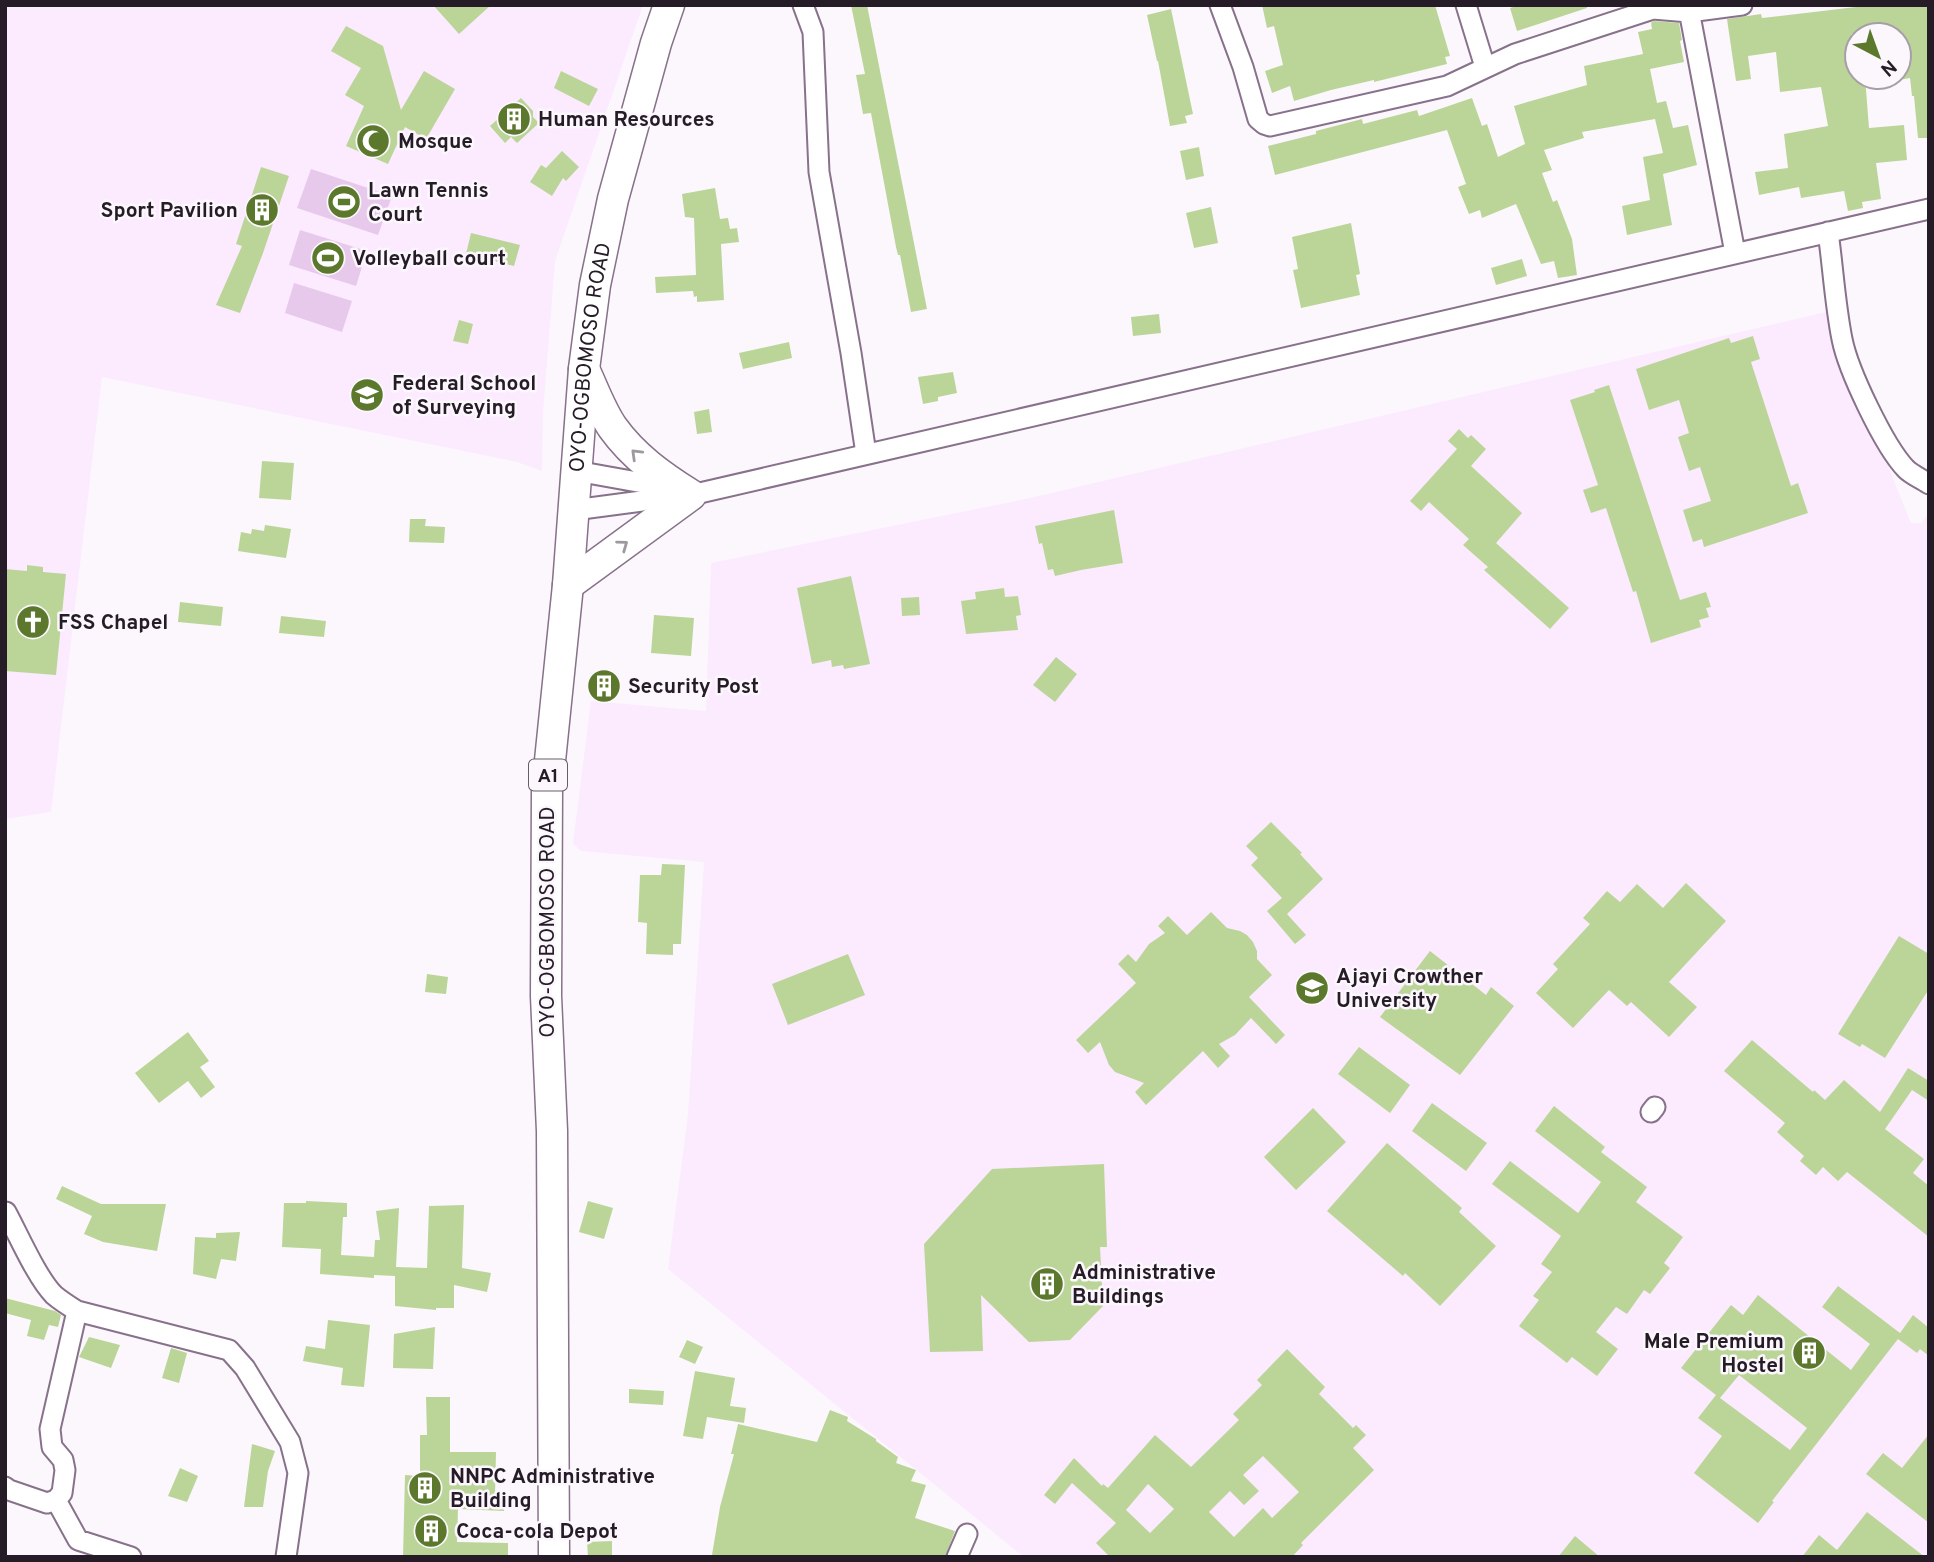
<svg xmlns="http://www.w3.org/2000/svg" width="1934" height="1562" viewBox="0 0 1934 1562" font-family="Overpass,sans-serif">
<style>
.built{fill:#fceaff}
.green{fill:#e7caeb}
.building{fill:#bbd598;fill-rule:evenodd}
.lines{fill:none;stroke-linecap:round;stroke-linejoin:round}
.minor-casing{stroke:#88718b;stroke-width:23}
.highway-casing{stroke:#88718b;stroke-width:33}
.minor{stroke:#fff;stroke-width:19}
.highway{stroke:#fff;stroke-width:30}
.oneway{stroke:#9d999e}
.labels{text-anchor:middle;stroke-width:5;stroke-linejoin:round;paint-order:stroke}
.shield{fill:#fcf7fd;stroke:#665e67;stroke-width:2}
.shield-label{font-size:19px;font-weight:bold;fill:#261c27}
.poi-label{font-size:21px;font-weight:bold;fill:#261c27;stroke:#fcf7fd;text-anchor:start}
.street-label{font-size:21px;fill:#261c27;stroke:#fcf7fd}
</style>
<rect width="100%" height="100%" fill="#fcf7fd"/>
<path class="built" d="M5,5H643L555,261L543,413L542,471L517,462L102,377L51,812L5,819Z
M1826,312L1911,523H1921L1929,513V1557H1024L668,1269L688,1114L704,862L581,851L573,843L591,701L706,711L711,563L1030,498Z"/>
<path class="green" d="M311,169L392,196L378,235L297,208Z
M300,230L367,251L356,286L289,265Z
M294,283L352,301L342,332L285,313Z"/>
<path class="building" d="M433,5H491L459,34Z
M851,5H867L927,309L911,312L900,255H898L896,247L871,113L863,114L856,75L865,74Z
M1262,5H1435L1450,56L1445,57L1447,64L1374,82V80L1331,90L1294,101L1290,86L1272,93L1265,71L1283,65L1274,26L1267,28Z
M1519,5H1587V8L1517,31L1510,8Z
M1855,5H1929V138H1918L1914,96H1912L1910,78L1899,80V35H1888L1887,29L1851,34L1857,77H1865L1869,128L1904,125L1907,160L1876,163L1881,199L1862,202L1863,208L1848,211L1844,191L1801,198L1799,187L1759,195L1755,172L1788,168L1784,134L1828,126L1821,87L1780,92L1776,52L1748,56L1751,79L1736,81L1727,19L1761,14L1762,18L1856,7Z
M1171,9L1193,114L1185,116L1187,123L1170,126L1158,61H1157L1147,15Z
M1654,21L1679,23L1682,40L1680,41L1684,62L1650,69L1657,103L1666,101L1673,128L1688,125L1697,165L1663,174L1672,225L1627,235L1622,206L1650,200L1643,157L1663,153L1655,119L1582,132L1584,138L1544,150L1552,170L1542,173L1553,202L1557,200L1572,239L1577,275L1558,278L1554,261L1541,264L1516,204L1482,218L1480,210L1469,214L1458,187L1466,184L1447,130L1275,175L1268,146L1316,134V131L1362,119L1363,124L1417,110L1419,116L1472,98L1482,126L1487,124L1498,157L1525,144L1514,106L1587,85L1584,66L1643,54L1638,32L1652,29L1651,23Z
M346,26L383,46L401,110L424,71L455,89L426,139L405,127L388,164L346,146L364,106L345,95L361,68L331,51Z
M561,71L598,89L589,106L554,88Z
M521,98L533,111V117L539,123L517,143L511,137L505,143L490,126Z
M1199,147L1204,176L1186,180L1180,151Z
M562,151L579,167L566,181L563,178L552,196L530,182L541,165L546,168Z
M261,167L289,176L263,253L240,313L216,305L242,246L236,244Z
M715,188L720,219L728,218L730,229L737,228L739,242L721,244L724,300L697,302V296L694,297L693,291L656,293L655,277L696,275L694,218L685,217L682,194Z
M1211,207L1218,243L1194,248L1186,213Z
M1351,223L1360,274L1356,275L1360,295L1301,308L1293,270L1298,269L1292,237Z
M471,233L520,245L514,266L466,254Z
M1522,259L1527,276L1496,285L1491,268Z
M1159,314L1161,333L1133,336L1131,317Z
M459,320L473,324L468,344L453,341Z
M1753,336L1760,359L1751,362L1791,486L1798,483L1808,513L1704,547L1702,539L1693,542L1683,510L1711,501L1700,467L1689,471L1678,437L1689,433L1679,400L1649,410L1636,369L1729,338L1731,343Z
M789,342L792,358L743,369L739,353Z
M953,372L957,393L938,397V401L923,404L918,377Z
M1609,385L1680,600L1706,592L1711,607L1706,608L1709,617L1699,620L1701,627L1651,643L1636,591L1633,592L1606,508L1591,513L1583,490L1598,485L1570,400L1595,392L1594,390Z
M709,409L712,432L697,434L694,412Z
M1459,429L1468,438L1471,435L1486,449L1471,466L1522,513L1496,543L1569,608L1550,629L1484,570L1488,567L1463,545L1469,539L1429,502L1421,511L1410,501L1457,449L1448,441Z
M262,461L294,463L291,500L259,498Z
M1114,510L1123,563L1081,570L1055,576L1053,569L1048,570L1042,543L1039,544L1035,526Z
M410,519H426L425,526L445,527L444,543L409,542Z
M265,525L291,529L286,558L238,551L241,532L251,534L252,529L264,531Z
M27,565L43,567V572L66,574L56,675L5,671V569L27,571Z
M851,576L870,664L844,669L843,665L832,667L831,660L812,664L797,588Z
M1004,588L1005,597L1018,596L1021,615L1016,616L1018,630L966,634L961,601L976,599L975,592Z
M919,597L920,615L902,616L901,598Z
M180,602L223,607L221,626L178,622Z
M654,615L694,618L691,656L651,653Z
M281,616L326,621L324,637L279,633Z
M1056,657L1077,674L1055,702L1033,685Z
M1271,822L1302,853L1300,854L1323,879L1287,914L1306,935L1295,944L1267,911L1282,898L1251,865L1258,858L1246,846Z
M662,864L685,865L681,944H673V955L646,954L647,923L638,922L640,875H661Z
M1686,883L1726,921L1669,982L1697,1007L1669,1037L1631,1002L1627,1006L1609,990L1573,1028L1536,993L1558,969L1553,964L1590,924L1583,918L1607,891L1620,902L1637,884L1663,908Z
M1211,912L1227,928L1240,931L1247,935L1253,942L1257,951V959L1272,975L1249,997L1285,1035L1276,1044L1251,1018L1235,1035L1219,1044L1230,1056L1218,1068L1203,1051L1146,1105L1135,1092L1144,1083L1115,1072L1109,1065L1100,1042L1088,1053L1076,1040L1136,983L1118,964L1128,954L1136,962L1149,944L1165,933L1158,926L1168,916L1187,935Z
M1899,936L1929,954V989L1885,1058L1862,1044L1860,1047L1838,1034Z
M1430,951L1486,995L1491,987L1514,1006L1460,1075L1380,1017Z
M848,954L865,995L788,1025L772,984Z
M427,974L448,977L446,994L425,992Z
M188,1032L209,1061L200,1067L215,1087L201,1098L188,1081L159,1103L135,1073Z
M1752,1040L1813,1092L1814,1090L1825,1100L1844,1080L1880,1112L1908,1068L1929,1081V1101L1912,1090L1885,1129L1924,1159L1913,1173L1929,1186V1237L1847,1172L1838,1181L1823,1167L1816,1175L1800,1161L1804,1156L1777,1132L1785,1123L1724,1071Z
M1359,1047L1410,1085L1390,1113L1338,1074Z
M1432,1103L1487,1143L1466,1171L1412,1131Z
M1554,1106L1605,1147L1601,1152L1647,1187L1636,1202L1683,1237L1664,1263L1670,1268L1650,1294L1644,1290L1627,1314L1616,1307L1596,1332L1618,1349L1597,1376L1572,1357L1567,1363L1519,1326L1539,1300L1533,1296L1552,1272L1541,1264L1561,1236L1492,1184L1510,1161L1578,1213L1601,1182L1535,1131Z
M1313,1108L1346,1142L1296,1190L1264,1157Z
M1387,1143L1462,1208L1459,1212L1496,1246L1440,1306L1405,1273L1403,1276L1327,1211Z
M1104,1164L1107,1247H1100L1103,1306L1070,1340L1029,1342L981,1295L983,1351L930,1352L924,1244L992,1169Z
M62,1186L101,1204H166L157,1251L103,1242L84,1234L92,1216L56,1199Z
M306,1201L347,1203V1217H343L341,1255L374,1257L375,1240H380L376,1211L399,1208L396,1267L427,1268L429,1206L464,1205L462,1268L491,1273L487,1292L454,1285V1308H436V1310L395,1306V1276L374,1275V1278L320,1274L321,1249L282,1247L284,1203H306Z
M588,1201L613,1208L604,1239L579,1232Z
M240,1232L236,1261L221,1259L216,1279L193,1274L195,1237L216,1238V1233Z
M1838,1286L1900,1333L1913,1315L1929,1328V1356L1920,1349L1917,1353L1898,1339L1772,1501L1774,1502L1758,1523L1694,1473L1722,1436L1698,1418L1716,1395L1681,1368L1731,1305L1743,1315L1758,1295L1851,1370L1870,1344L1822,1307ZM1739,1375L1807,1428L1790,1450L1720,1398Z
M5,1298L55,1311L61,1315L58,1327L49,1325L44,1340L27,1336L31,1320L5,1313Z
M328,1320L370,1325L364,1387L341,1385L343,1368L303,1361L306,1346L325,1349Z
M435,1327L433,1369L393,1368L394,1334Z
M89,1337L120,1345L111,1368L79,1357Z
M687,1340L703,1347L695,1364L679,1357Z
M171,1348L187,1353L179,1383L162,1378Z
M1287,1349L1325,1387L1319,1394L1353,1428L1356,1425L1366,1435L1353,1448L1374,1470L1301,1543L1303,1545L1292,1557H1110L1096,1543L1116,1523L1072,1483L1055,1504L1044,1495L1074,1458L1102,1486L1103,1484L1108,1488L1155,1435L1191,1467L1239,1420L1233,1414L1262,1385L1257,1380ZM1263,1456L1299,1492L1272,1518L1263,1508L1234,1537L1209,1512L1230,1491L1244,1505L1259,1491L1243,1475ZM1148,1484L1174,1509L1150,1533L1126,1510Z
M695,1371L735,1378L730,1406L746,1408L744,1423L707,1417L703,1439L683,1436Z
M629,1389L664,1391L663,1405L629,1403Z
M426,1397H450V1452H496L495,1496L505,1497L504,1511L458,1509L457,1542L508,1543V1557H403L405,1475L420,1476V1435H427Z
M830,1410L848,1417L847,1421L876,1439V1441L898,1457L896,1463L916,1470L911,1481L926,1485L915,1518L955,1531L945,1557H734L712,1555L720,1507L734,1454H731L738,1424L817,1442Z
M1929,1434V1523L1866,1474L1883,1453L1902,1468Z
M252,1444L275,1451L268,1471L263,1507H244Z
M180,1468L198,1476L187,1502L168,1496Z
M1867,1512L1925,1557H1802L1819,1535L1837,1550Z
M1575,1536L1600,1557H1558Z
M612,1541V1557H588L587,1542Z"/>
<g class="lines">
<g class="minor-casing">
<path id="minor" d="M803,5L813,32L819,172L851,353L866,454
M1220,5L1243,67L1258,119L1264,124L1270,126L1447,86L1515,54L1653,9L1689,12L1742,5
M1466,5L1485,67
M1688,5L1735,253
M1828,232C1833,267 1835,304 1842,339C1848,370 1884,446 1906,469C1912,475 1922,479 1929,484
M576,471L643,483L661,495
M574,510L642,501L661,495H691L1929,209
M1651,1112L1655,1107
M6,1212C18,1234 37,1278 54,1295C61,1301 69,1306 77,1311L229,1350L245,1368L290,1442L298,1473L286,1557
M5,1487L9,1490L47,1503L56,1500L62,1493L65,1470L63,1460L52,1447L50,1429L77,1311
M56,1500L78,1540L131,1557
M957,1557L967,1534"/>
</g>
<g class="highway-casing">
<g id="highway">
<path d="M568,585L691,495C661,476 634,457 613,428C601,411 593,388 584,369"/>
<path id="s1" d="M554,1557L552,1131L546,996L547,790L568,585L584,369L595,285L613,199L656,43L669,5"/>
</g>
</g>
<use href="#minor" class="minor"/>
<use href="#highway" class="highway"/>
</g>
<defs><path id="oneway-chevron" d="M-2-3.5L2.5 0L-2 3.5" fill="none" stroke-width="1.6" stroke-linecap="round" stroke-linejoin="round" transform="scale(1.75)"/></defs>
<g class="oneway">
<use href="#oneway-chevron" transform="translate(636 454) rotate(-136)"/>
<use href="#oneway-chevron" transform="translate(623 545) rotate(-36)"/>
</g>
<defs>
<g id="building-disc" transform="scale(1.75)"><circle r="9.5" fill="#5c782d" stroke="#fcf7fd"/><path d="M-4-6H4V6H1V3H-1V6H-4ZM-2.5-4.3h1.7v1.8h-1.7ZM.8-4.3h1.7v1.8H.8ZM-2.5-1h1.7V.8h-1.7ZM.8-1h1.7V.8H.8Z" fill="#fff"/></g>
<g id="mosque-disc" transform="scale(1.75)"><circle r="9.5" fill="#5c782d" stroke="#fcf7fd"/><path d="M3.5-4.9A6 6 0 1 0 3.5 4.9A5 5 0 1 1 3.5-4.9Z" fill="#fff"/></g>
<g id="stadium-disc" transform="scale(1.75)"><circle r="9.5" fill="#5c782d" stroke="#fcf7fd"/><path d="M0-5a6.5 5 0 1 0 0 10a6.5 5 0 1 0 0-10ZM-3.5-1.8h7v3.6h-7Z" fill="#fff"/></g>
<g id="school-disc" transform="scale(1.75)"><circle r="9.5" fill="#5c782d" stroke="#fcf7fd"/><path d="M0-5L7-2L0 1L-7-2ZM-4 1L0 2.5L4 1V4Q0 6-4 4Z" fill="#fff"/></g>
<g id="church-disc" transform="scale(1.75)"><circle r="9.5" fill="#5c782d" stroke="#fcf7fd"/><path d="M-1.2-6h2.4v3.5h3.3v2.4h-3.3V6h-2.4V-.1h-3.3v-2.4h3.3Z" fill="#fff"/></g>
<g id="university-disc" transform="scale(1.75)"><circle r="9.5" fill="#5c782d" stroke="#fcf7fd"/><path d="M0-5L7-2L0 1L-7-2ZM-4 1L0 2.5L4 1V4Q0 6-4 4Z" fill="#fff"/></g>
</defs>
<g fill-rule="evenodd">
<use href="#building-disc" x="514" y="119"/>
<use href="#mosque-disc" x="373" y="141"/>
<use href="#stadium-disc" x="344" y="202"/>
<use href="#building-disc" x="262" y="210"/>
<use href="#stadium-disc" x="328" y="258"/>
<use href="#school-disc" x="367" y="395"/>
<use href="#church-disc" x="33" y="622"/>
<use href="#building-disc" x="604" y="686"/>
<use href="#university-disc" x="1312" y="988"/>
<use href="#building-disc" x="1047" y="1284"/>
<use href="#building-disc" x="1809" y="1353"/>
<use href="#building-disc" x="425" y="1488"/>
<use href="#building-disc" x="431" y="1531"/>
</g>
<g class="labels">
<rect class="shield" x="529" y="759.5" width="38" height="31" rx="5"/>
<g class="shield-label">
<text x="548" y="782">A1</text>
</g>
<g class="poi-label">
<text x="538" y="126">Human Resources</text>
<text x="398" y="148">Mosque</text>
<text x="368" y="197">Lawn Tennis<tspan x="368" dy="24">Court</tspan></text>
<text x="238" y="217" text-anchor="end">Sport Pavilion</text>
<text x="352" y="265">Volleyball court</text>
<text x="392" y="390">Federal School<tspan x="392" dy="24">of Surveying</tspan></text>
<text x="58" y="629">FSS Chapel</text>
<text x="628" y="693">Security Post</text>
<text x="1336" y="983">Ajayi Crowther<tspan x="1336" dy="24">University</tspan></text>
<text x="1072" y="1279">Administrative<tspan x="1072" dy="24">Buildings</tspan></text>
<text x="1784" y="1348" text-anchor="end">Male Premium<tspan x="1784" dy="24">Hostel</tspan></text>
<text x="450" y="1483">NNPC Administrative<tspan x="450" dy="24">Building</tspan></text>
<text x="456" y="1538">Coca-cola Depot</text>
</g>
<g class="street-label">
<text dy="7" stroke="none"><textPath href="#s1" startOffset="1202">OYO-OGBOMOSO ROAD</textPath></text>
<text transform="translate(547 922) rotate(-90)" y="7">OYO-OGBOMOSO ROAD</text>
</g>
</g>
<rect width="1934" height="1562" fill="none" stroke="#261c27" stroke-width="14"/>
<g transform="translate(1878 56) rotate(139)"><circle r="33" fill="#fcf7fd" stroke="#a69fa7" stroke-width="2"/>
<path d="M0-5L12 26L0 18L-12 26Z" fill="#5c782d"/>
<text y="-10" font-size="19" font-weight="bold" text-anchor="middle" fill="#261c27">N</text>
</g>
</svg>
